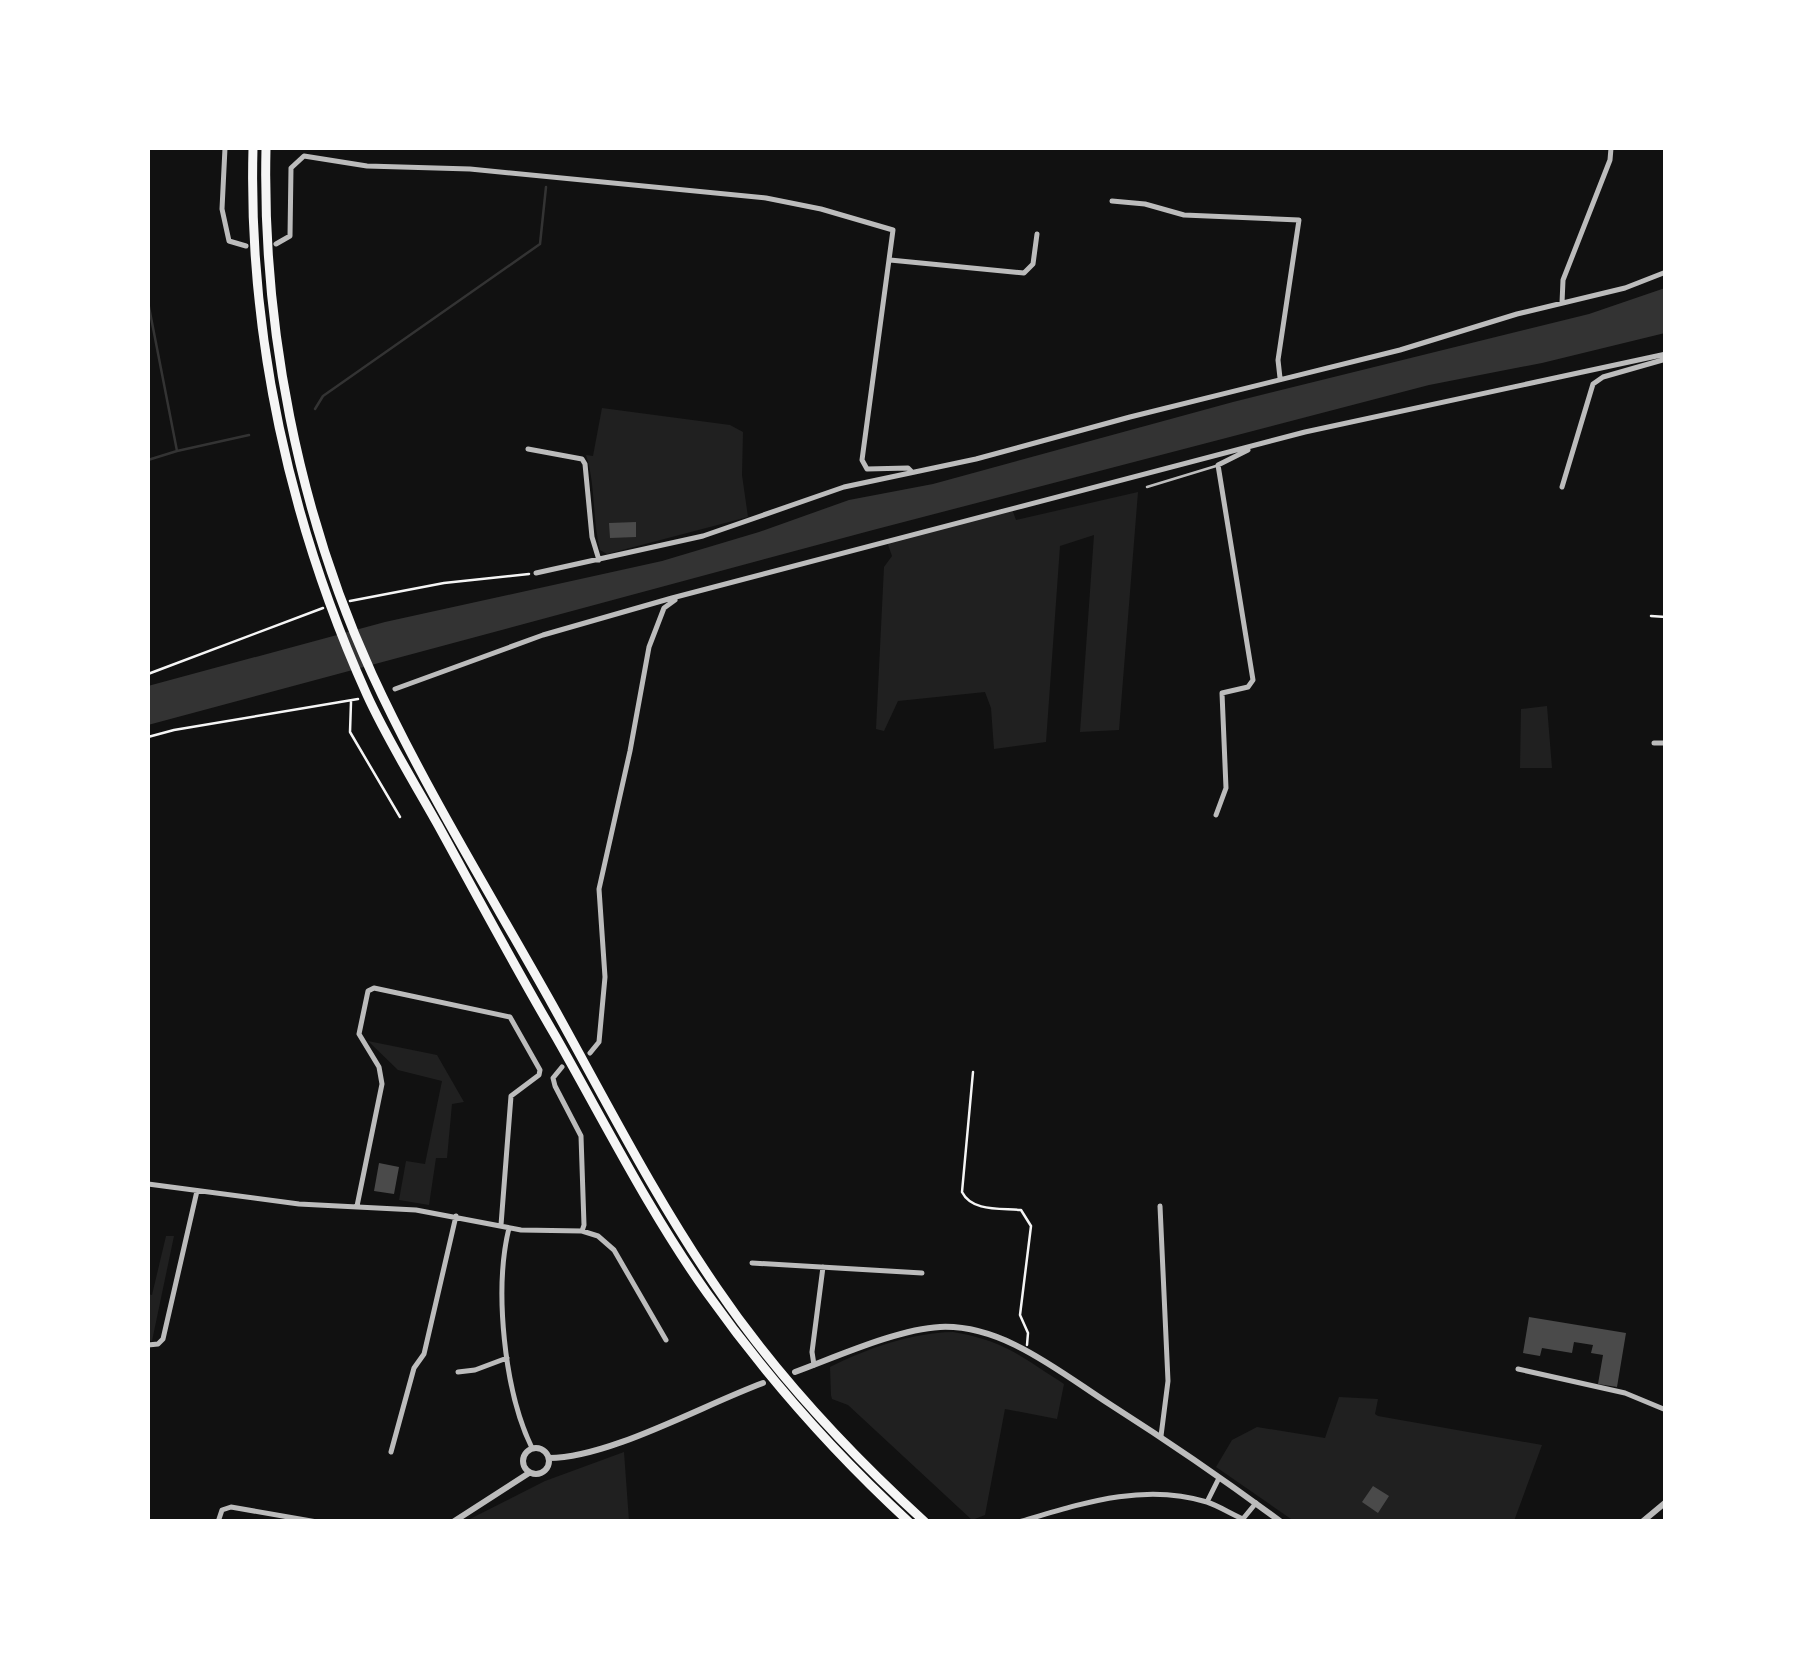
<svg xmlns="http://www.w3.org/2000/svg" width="1813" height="1669" viewBox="0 0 1813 1669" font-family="Lato,sans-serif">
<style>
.green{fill:#202020}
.water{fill:#333}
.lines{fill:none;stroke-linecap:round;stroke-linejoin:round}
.stream{stroke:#333;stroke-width:2.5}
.building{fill:#4a4a4a}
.path{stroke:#f5f5f5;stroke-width:2.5}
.service{stroke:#bcbcbc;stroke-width:2.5}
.minor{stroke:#bcbcbc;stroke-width:5}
.tertiary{stroke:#bcbcbc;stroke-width:6}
.motorway{stroke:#f5f5f5;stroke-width:9}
</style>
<rect width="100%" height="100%" fill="#111"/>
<path class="green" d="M602,408L730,425L743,432L742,475L748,517L607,554L600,550C592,518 596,486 586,455L593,456Z
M1138,492L1119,730L1080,732L1094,535L1060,546L1046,742L994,749L991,708L985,692L898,701L884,731L876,729L884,567L892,556L887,542L1012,509L1016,520Z
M1547,706L1552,768H1520L1521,709Z
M368,1041L437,1055L464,1102L452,1104L447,1158H436L429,1205L399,1200L406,1161L425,1164L442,1081L398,1070Z
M166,1236H174L152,1341L148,1340V1294L152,1295Z
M953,1332C1006,1341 1021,1357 1064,1384L1057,1419L1005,1409L985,1515L972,1520L848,1405L832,1399L831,1395L830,1367C868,1348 911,1333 953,1332Z
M1339,1397L1378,1399L1375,1414L1378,1416L1542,1445L1514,1521H1294L1216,1467L1232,1440L1257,1427L1325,1438Z
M624,1452L629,1521H466L545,1481Z"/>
<path class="water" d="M1665,288V333L1542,363L1429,385L873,530L148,725V686L385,622L662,561L759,532L849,500L933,484L1233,402L1589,314Z"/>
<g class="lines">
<path class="stream" d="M148,302L177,451L148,460
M315,409L323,396L540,244L546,187
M177,451L249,435
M1253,1520L1255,1522"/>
</g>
<path class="building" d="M636,522V537L610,538L609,523Z
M379,1163L399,1167L394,1194L374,1191Z
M1529,1317L1626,1333L1617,1387L1598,1384L1603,1355L1591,1353L1593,1345L1574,1342L1572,1353L1542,1348L1540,1356L1523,1353Z
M1373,1486L1389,1496L1378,1513L1362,1502Z"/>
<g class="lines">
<path class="path" d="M350,601L444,583L529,574
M1651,616L1666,617
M148,674L323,608
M351,702L350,732L400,817
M148,737L174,730L358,699
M973,1072L962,1192C972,1212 1001,1208 1021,1210L1031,1226L1020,1315L1028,1333L1027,1345"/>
<path class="service" d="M1147,487L1216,466"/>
<path class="minor" d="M225,148L222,209L229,241L246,246
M1112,201L1145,204L1184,215L1299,220L1278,360L1280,378
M276,244L290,236L291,168L304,156L367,166L470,169L766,198L821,209L893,230L862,460L867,469L908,468L912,472
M890,260L1024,273L1033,264L1037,234
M1562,303L1563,280L1610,160L1611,148
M528,449L582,459L585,464L592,537L599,560
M1562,487L1593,384L1603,377L1666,359
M536,573L703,536L844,487L976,459L1130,417L1400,350L1517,314L1625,288L1666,272
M395,689L543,635L672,598L1305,432L1666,354
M1654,743H1666
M1216,815L1226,788L1222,693L1248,687L1253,680L1218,465L1248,450
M590,1053L599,1042L605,977L599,889L630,751L649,647L664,608L675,600
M562,1067L553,1078L555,1086L581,1136L584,1225L582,1231
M148,1184L299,1204L416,1210L521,1230L582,1231L598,1236L614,1250L666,1340
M357,1206L382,1084L379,1067L359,1034L368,991L374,988L510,1017L540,1070L539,1075L511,1096L501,1225
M1160,1206L1168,1381L1161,1436
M509,1228C494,1289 504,1391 532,1448
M752,1263L922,1273
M148,1345L158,1344L163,1339L197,1191
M814,1365L812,1352L823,1267
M1518,1369L1625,1393L1666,1410
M458,1372L475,1370L507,1358
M391,1452L414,1368L424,1354L456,1216
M1207,1502L1219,1478
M1242,1520L1256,1503
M218,1522L222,1510L231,1507L317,1522
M1019,1522C1080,1504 1143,1482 1207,1502C1219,1506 1231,1514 1243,1519"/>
<path class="tertiary" d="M795,1372C836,1357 898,1329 940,1327C1003,1324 1061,1373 1111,1405C1169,1442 1226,1481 1281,1522
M523 1461a13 13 0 1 1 26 0a13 13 0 1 1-26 0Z
M549,1458C609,1458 703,1405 763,1383
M453,1522L529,1473
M1642,1522L1666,1502"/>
<path class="motorway" d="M253,148C248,335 290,524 367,695C387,739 414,782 438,825C477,896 515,967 556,1037C605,1123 650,1213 707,1293C766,1376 834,1453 909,1522
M266,148C262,325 298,512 372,674C424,787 491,895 552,1004C605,1099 655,1198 717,1288C776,1375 847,1451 925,1522"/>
</g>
<rect width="1813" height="1669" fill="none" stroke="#ffffff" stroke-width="300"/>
</svg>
